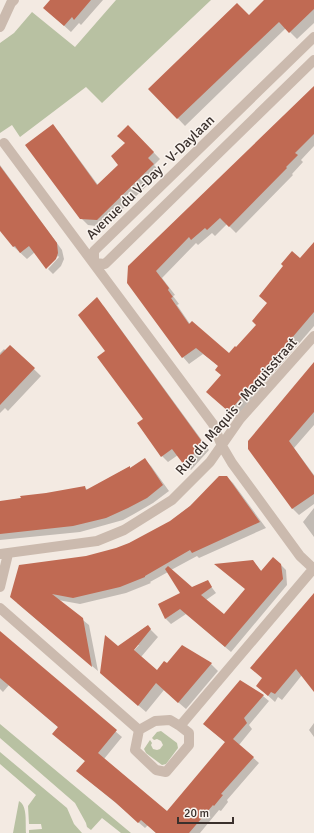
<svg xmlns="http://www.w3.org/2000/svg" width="314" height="833" viewBox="0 0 314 833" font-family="Signika,sans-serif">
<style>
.green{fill:#b8c1a2}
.shadow{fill:#0003;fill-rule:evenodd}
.building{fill:#c06a53}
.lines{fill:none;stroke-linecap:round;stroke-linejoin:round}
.minor{stroke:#cbbaae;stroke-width:10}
.labels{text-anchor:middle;stroke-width:3;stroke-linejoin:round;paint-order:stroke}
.street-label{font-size:14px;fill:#3a302c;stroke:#faf4ef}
</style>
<rect width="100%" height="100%" fill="#f3eae2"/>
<path class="green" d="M116,0H211L102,103L86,87L20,137L12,125L0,133V43L14,33L32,12L75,47Z
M0,724L131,833H121L102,818L91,830L87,827L86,823L75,803L0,738Z
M161,731L177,743L178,748L166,764L162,765L146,753L144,749L150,740L152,743L151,745L153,749L157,750L160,749L163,745L161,741L157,739L154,740L152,738L157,732Z
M0,752L67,808L74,824L82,833H29V830L42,829L41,824H29L28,806L36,795L0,764Z
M19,801C28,806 25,824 26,833H13Z"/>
<path class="shadow" d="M52,0H103L81,25L79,23L71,32L51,14Z
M266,0H314V23L297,39L286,28L185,126L150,89L249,16Z
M314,88V146L301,160L303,162L292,174L293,175L236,233L227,224L215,236L212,233L198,245L196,243L162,278L175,295L173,296L179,304L177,305L190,324L229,354L236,349L257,325L300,260L314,246V326L236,417L214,398L222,376L219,366L203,354L189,364L183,357L128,282Z
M52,126L59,132L98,185L120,165L126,143L128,126L160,159L154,165L161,172L104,227L88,225L81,218Z
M0,165L62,250L64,259L61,266L53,274L48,269L59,257L58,256L46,267L35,252L27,259L14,247L0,230Z
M103,305L209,450L191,470L178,455L168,462L162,456L145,419Z
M10,346L41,376L8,411L5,408L0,413V353L4,349L6,351Z
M314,364V425L294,448L314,475V504L299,515L293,509L249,448Z
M145,460L151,466L169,491L153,503L134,514L123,520L80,532L0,540V502L84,487L88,490L129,467L131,469Z
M227,477L233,483L266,528L199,558L197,556L171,570L192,588L207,581L216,593L206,600L224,616L246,590L253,561L262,572L280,564L286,570L287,585L231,652L186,614L171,624L166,619L159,604L182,593L168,572L150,582L151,583L126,593L80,604L58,600L89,625L98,671L17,603L87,557L116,549L144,537L170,522Z
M314,508V537L303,522Z
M314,600V690L302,675L282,700L278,697L275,702L264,692Z
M147,626L158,637L141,657L157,671L167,665L211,664L218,671L186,709L164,690L146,712L101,673L118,647ZM136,645H139L131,654Z
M0,633L122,737L104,759L167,812L226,743L210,729L263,696L269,701L249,725L252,729L239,745L259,763L227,800L228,802L221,811L219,810L200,833H156L148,825L145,828L122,808L83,776L85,761L53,734L59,728L9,685L3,692L0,689Z
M314,723V737L309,730Z"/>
<path class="building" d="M50,0H91L74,20L72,17L64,26L43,8Z
M264,0H314V9L289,33L279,22L177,119L148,89L237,3L249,15Z
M314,86V134L295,153L298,155L286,167L287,168L229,227L220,218L207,230L205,228L191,240L189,237L156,271L169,288L168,290L173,297L171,298L189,324L192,321L229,353L235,346L236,347L256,325L252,321L267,303L259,296L283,266L281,264L292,251L300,258L314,242V312L229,412L206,392L221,375L215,370L218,366L196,348L182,358L127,283L128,266Z
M53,124L97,185L118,165L111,156L125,143L117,136L128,125L154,152L148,158L154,164L97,220L80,219L25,145Z
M0,166L57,243L58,253L56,259L46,269L29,246L20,253L15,246L13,247L0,231Z
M97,297L203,443L184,465L172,449L161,457L137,423L143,419L97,357L105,351L78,315Z
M10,345L35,368L0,405V355Z
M314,362V412L289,441L314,476V494L292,509L248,449V441Z
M145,458L163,485L147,498L128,508L106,518L73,526L0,534V501L21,498L20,496L46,493L85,486L86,490L130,466V468Z
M219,476H227L260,522L192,553L190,550L145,576V577L120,587L73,598L52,594L83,618L92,667L10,597L19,565L86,556L116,548L129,543L170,521L190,506Z
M273,557L281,564L283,579L225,647L180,609L165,619L158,604L180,593L165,569L168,566L192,587L208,580L212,587L201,595L224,614L245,589L214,564L253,560L261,571Z
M314,593V692L296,669L275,694L271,692L268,696L256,686L262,678L250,668Z
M148,625L151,629L134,650L157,670L164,661L167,663L182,645L212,663L178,703L156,683L138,706L100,673L105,635L118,646Z
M0,631L117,730L98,753L167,811L225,742L203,724L240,680L264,695L244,718L247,723L233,739L254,757L221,794L223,795L214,806L213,805L189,833H156L141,820L138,823L115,802L76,771L85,761L52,734L58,727L0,678Z"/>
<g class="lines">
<path class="minor" d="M0,27L11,3L14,0
M4,143L213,424L222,446L232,463L300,556L314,569
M94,263V251L314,37
M94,263L105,264L314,60
M0,554L97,541L124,530L172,500L210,462L240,419L314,336
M0,587L8,554
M0,608L139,730
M170,720L180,726L189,733V745L166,772L156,770L135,750L139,730L155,721Z
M180,726L314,568"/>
</g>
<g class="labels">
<g class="street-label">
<text transform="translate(150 177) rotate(-44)" y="5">Avenue du V-Day - V-Daylaan</text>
<text transform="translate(236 406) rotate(-49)" y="5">Rue du Maquis - Maquisstraat</text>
</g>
</g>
<path d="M178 817v6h55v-6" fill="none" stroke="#3a302c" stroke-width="2"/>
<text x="184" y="817" font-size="12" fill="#3a302c" stroke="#faf4ef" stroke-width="3" paint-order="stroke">20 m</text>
</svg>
